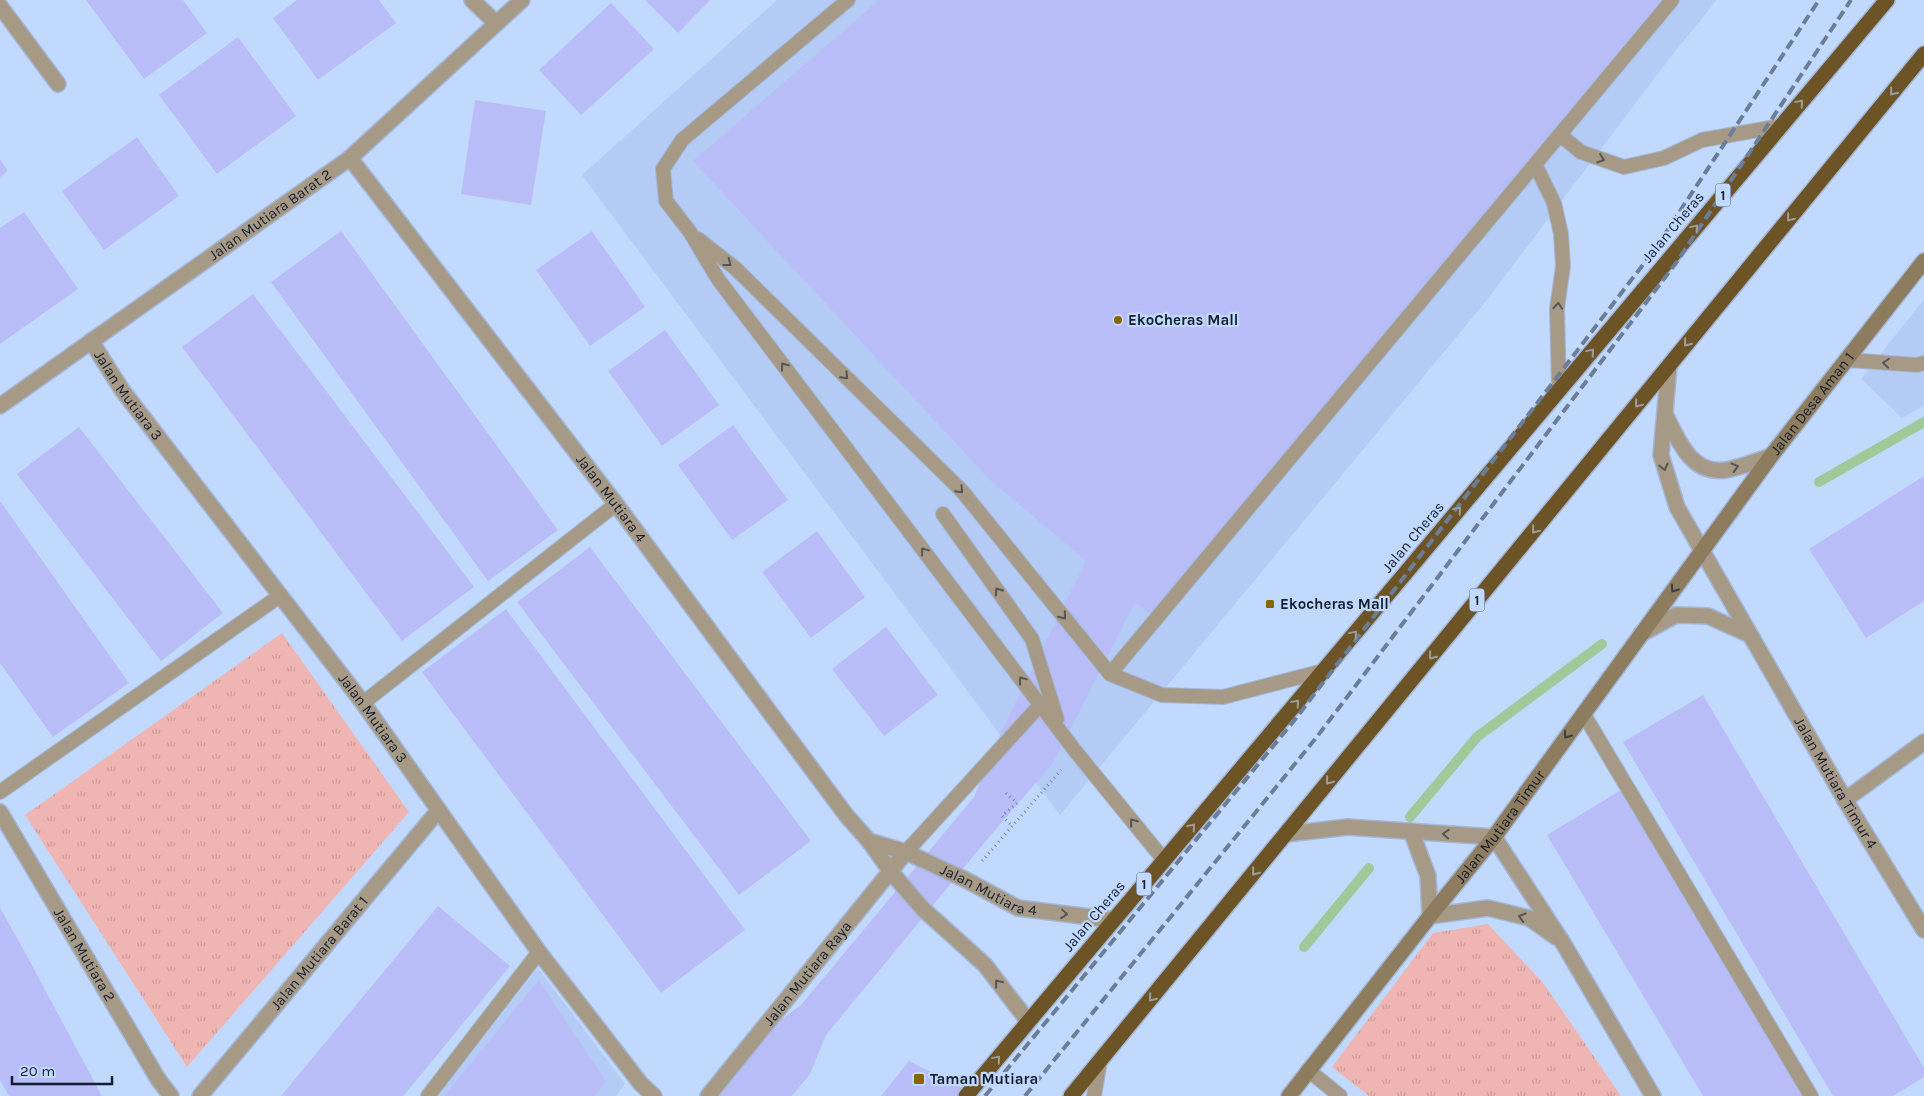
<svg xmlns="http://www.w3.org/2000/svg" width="1924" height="1096" viewBox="0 0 1924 1096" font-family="Karla,sans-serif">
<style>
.built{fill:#b4cbf6}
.grass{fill:url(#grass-tufts)}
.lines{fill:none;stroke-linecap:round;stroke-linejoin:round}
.stream{stroke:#9fc998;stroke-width:10}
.building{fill:#b9bdf7}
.lane-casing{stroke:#a2b7d9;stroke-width:16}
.street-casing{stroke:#a2b7d9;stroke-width:18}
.secondary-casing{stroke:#a2b7d9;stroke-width:18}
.highway-casing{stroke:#a2b7d9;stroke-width:18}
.path{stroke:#7486a2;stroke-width:3;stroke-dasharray:1 4;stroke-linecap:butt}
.lane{stroke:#a69a86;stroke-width:14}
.street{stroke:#a69a86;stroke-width:15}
.secondary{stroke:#8e7c5e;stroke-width:15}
.highway{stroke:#6d5426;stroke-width:15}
.rail{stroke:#6c7d98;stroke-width:4;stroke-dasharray:10 5;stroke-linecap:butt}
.oneway{stroke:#9c9d9d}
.oneway2{stroke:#555556}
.oneway3{stroke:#3e3e3f}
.poi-dot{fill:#8a6302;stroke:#c2d9fe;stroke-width:2}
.labels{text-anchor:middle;stroke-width:4.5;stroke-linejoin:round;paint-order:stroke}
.shield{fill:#c2d9fe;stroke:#48556c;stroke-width:1}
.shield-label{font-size:14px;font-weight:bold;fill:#131d2e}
.street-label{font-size:15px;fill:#131d2e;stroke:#c2d9fe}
.poi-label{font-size:15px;font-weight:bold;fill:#131d2e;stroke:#c2d9fe;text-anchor:start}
</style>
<defs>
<pattern id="grass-tufts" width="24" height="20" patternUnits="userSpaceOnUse" patternTransform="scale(1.25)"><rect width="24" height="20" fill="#eeb5b3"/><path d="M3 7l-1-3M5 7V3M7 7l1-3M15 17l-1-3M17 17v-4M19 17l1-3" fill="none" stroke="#cb9b9a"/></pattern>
</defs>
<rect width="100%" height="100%" fill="#c2d9fe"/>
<path class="built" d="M777,0H1717L1669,59L1483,305L1060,815L582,175Z
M1924,299V406L1902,418L1861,379Z
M538,968L625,1084L616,1096H438Z"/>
<path class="grass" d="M282,633L409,812L187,1067L25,815Z
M1488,924L1544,984L1621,1096H1369L1332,1067L1433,933Z"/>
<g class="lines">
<path class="stream" d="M1819,482L1924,422
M1410,817L1477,737L1602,644
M1304,947L1369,868"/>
</g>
<path class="building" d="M86,0H183L207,33L144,79Z
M297,0H379L396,23L318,80L273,18Z
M645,0H710L678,33Z
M879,0H1661L1151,615L1135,602L1053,763L990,836L826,1035L810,1074L792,1096H712L759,1036L801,1005L974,797L1004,726L1086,561L989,479L693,161Z
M611,3L654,49L581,115L539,70Z
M238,37L296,116L217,174L159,95Z
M475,100L546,111L531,205L461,194Z
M137,137L179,196L104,250L62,191Z
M0,159L8,171L0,177Z
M24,212L78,289L0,344V228Z
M341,231L558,530L488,581L271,282Z
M592,231L645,307L590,346L536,270Z
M253,294L474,587L402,641L182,347Z
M665,330L719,405L662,446L608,371Z
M733,425L788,500L732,540L678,465Z
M79,427L223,613L161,661L17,474Z
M1924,476V601L1866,638L1809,549Z
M0,501L129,683L53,737L0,663Z
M817,531L865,597L811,638L762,572Z
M590,547L811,841L739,895L517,602Z
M506,609L745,930L661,993L422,672Z
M886,627L938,695L884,736L832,669Z
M1703,695L1924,1068V1077L1893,1096H1833L1623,742Z
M1623,789L1807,1096H1703L1678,1054L1547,835Z
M438,906L510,966L424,1071L403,1096H281Z
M0,908L21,945L102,1096H9L0,1080Z
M539,980L606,1082L594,1096H444Z
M909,1061L979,1096H881Z"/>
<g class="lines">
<g class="lane-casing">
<path id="lane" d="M848,0L682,140L663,169L666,201L690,232L718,279L1076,752L1164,860
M1560,135L1581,152L1624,167L1664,158L1702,140L1781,126
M1535,164L1554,203L1561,234L1563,266L1557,309L1559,389
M698,239L735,268L962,491L1110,674L1162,695L1223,697L1323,671
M1848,360L1917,365L1924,363
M943,514L1032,639L1057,719
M1110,674L1672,0
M363,703L616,504
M1583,713L1811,1096
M0,792L281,595
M906,852L1041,704
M1308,1070L1340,1096
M428,1096L539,952
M1094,1096L1100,1061"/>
</g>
<g class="street-casing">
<g id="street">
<path d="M472,0L496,23"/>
<path d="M0,6L58,84"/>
<path id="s1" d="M350,158L616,504L774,718L846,815L869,841L891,872L923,909L985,965L1028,1021"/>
<path id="s2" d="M91,341L122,390L363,703L539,952L641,1084L654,1096"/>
<path id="s3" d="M1669,366L1661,455L1677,507L1845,800L1924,930"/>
<path id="s4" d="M0,406L350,158L522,0"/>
<path d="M1665,414C1678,440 1691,475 1726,470C1741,467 1757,461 1771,456"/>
<path d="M1641,634L1676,615L1708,616L1750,635"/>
<path d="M1845,800L1924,742"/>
<path id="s5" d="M0,812L158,1079L171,1096"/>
<path d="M1411,831L1428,876L1430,916L1488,908L1529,918L1556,937"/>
<path d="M1286,834L1348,827L1494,837L1563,943L1653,1096"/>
<path id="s6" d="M869,841L906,852L966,880L1018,908L1114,920"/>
<path id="s7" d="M200,1096L438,811"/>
<path id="s8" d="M708,1096L906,852"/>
</g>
</g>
<g class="secondary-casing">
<g id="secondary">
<path id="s9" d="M1289,1096L1430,916L1494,837L1771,456L1924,261"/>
</g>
</g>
<g class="highway-casing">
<path id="highway" d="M966,1096L1887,0
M1071,1096L1924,54"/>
</g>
<path class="path" d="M1006,793L1017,803L1002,816L1012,826
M982,861L1061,770"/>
<use href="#lane" class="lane"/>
<use href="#street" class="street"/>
<use href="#secondary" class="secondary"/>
<use href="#highway" class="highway"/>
<path class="rail" d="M985,1096L1293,722L1655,249L1819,0
M1025,1096L1316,738L1676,263L1851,0"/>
</g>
<defs><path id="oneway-chevron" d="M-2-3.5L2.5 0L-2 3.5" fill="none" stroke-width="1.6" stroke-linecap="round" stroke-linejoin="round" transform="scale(1.25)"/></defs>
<g class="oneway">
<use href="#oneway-chevron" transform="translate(1893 92) rotate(129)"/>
<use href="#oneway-chevron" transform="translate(1800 103) rotate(-50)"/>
<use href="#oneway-chevron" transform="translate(1790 218) rotate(129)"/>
<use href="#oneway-chevron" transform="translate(1695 228) rotate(-50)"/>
<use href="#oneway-chevron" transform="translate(1687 343) rotate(129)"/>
<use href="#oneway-chevron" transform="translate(1591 352) rotate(-50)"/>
<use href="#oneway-chevron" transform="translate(1638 404) rotate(129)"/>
<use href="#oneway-chevron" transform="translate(1458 510) rotate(-50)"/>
<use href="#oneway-chevron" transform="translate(1535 530) rotate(129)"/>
<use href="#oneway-chevron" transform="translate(1354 634) rotate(-50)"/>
<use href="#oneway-chevron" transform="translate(1432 656) rotate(129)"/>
<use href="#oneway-chevron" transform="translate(1296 703) rotate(-50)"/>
<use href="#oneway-chevron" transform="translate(1329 781) rotate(129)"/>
<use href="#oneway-chevron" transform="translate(1192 827) rotate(-50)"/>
<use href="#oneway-chevron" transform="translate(1255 872) rotate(129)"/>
<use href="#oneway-chevron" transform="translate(1152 998) rotate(129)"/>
<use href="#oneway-chevron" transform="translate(997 1059) rotate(-50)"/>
</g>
<g class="oneway2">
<use href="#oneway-chevron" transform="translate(1601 159) rotate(19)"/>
<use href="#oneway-chevron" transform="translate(728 263) rotate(38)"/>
<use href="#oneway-chevron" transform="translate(1558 306) rotate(-86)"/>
<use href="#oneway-chevron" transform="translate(1886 363) rotate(-175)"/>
<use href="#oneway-chevron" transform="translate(784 366) rotate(-127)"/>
<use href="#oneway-chevron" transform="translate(845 376) rotate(45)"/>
<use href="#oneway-chevron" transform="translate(1664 467) rotate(75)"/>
<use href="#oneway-chevron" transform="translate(1735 467) rotate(-16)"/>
<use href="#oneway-chevron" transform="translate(960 490) rotate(47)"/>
<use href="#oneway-chevron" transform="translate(924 551) rotate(-127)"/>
<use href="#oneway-chevron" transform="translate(998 591) rotate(-125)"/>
<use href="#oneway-chevron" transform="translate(1063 616) rotate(51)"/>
<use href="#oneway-chevron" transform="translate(1022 680) rotate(-127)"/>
<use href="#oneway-chevron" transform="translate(1133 822) rotate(-129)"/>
<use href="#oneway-chevron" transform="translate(1446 834) rotate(-176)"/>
<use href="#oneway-chevron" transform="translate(1064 914) rotate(6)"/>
<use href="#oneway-chevron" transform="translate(1522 917) rotate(-164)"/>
<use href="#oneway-chevron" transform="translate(998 983) rotate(-128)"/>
</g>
<g class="oneway3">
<use href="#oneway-chevron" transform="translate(1674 589) rotate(126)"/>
<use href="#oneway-chevron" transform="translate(1567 735) rotate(126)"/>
</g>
<g class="poi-dot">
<circle cx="1118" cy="320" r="5"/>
<rect x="1265" y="599" width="10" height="10" rx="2.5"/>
<rect x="913" y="1073" width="12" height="12" rx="2.5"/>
</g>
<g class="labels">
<g class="shield">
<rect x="1715.5" y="183.5" width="15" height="23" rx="4"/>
<rect x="1469.5" y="588.5" width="15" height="23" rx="4"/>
<rect x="1136.5" y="872.5" width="15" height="23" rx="4"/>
</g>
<g class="shield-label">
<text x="1723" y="200">1</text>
<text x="1477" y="605">1</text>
<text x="1144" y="889">1</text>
</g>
<g class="street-label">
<text dy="5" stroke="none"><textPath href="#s4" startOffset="331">Jalan Mutiara Barat 2</textPath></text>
<text transform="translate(1673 227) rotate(-50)" y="5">Jalan Cheras</text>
<text dy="5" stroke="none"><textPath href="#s2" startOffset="66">Jalan Mutiara 3</textPath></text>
<text dy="5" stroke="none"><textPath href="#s9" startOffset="868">Jalan Desa Aman 1</textPath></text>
<text dy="5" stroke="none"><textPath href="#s1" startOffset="429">Jalan Mutiara 4</textPath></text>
<text transform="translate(1413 537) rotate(-50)" y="5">Jalan Cheras</text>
<text dy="5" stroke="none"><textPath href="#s2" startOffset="471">Jalan Mutiara 3</textPath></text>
<text dy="5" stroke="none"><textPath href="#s3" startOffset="462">Jalan Mutiara Timur 4</textPath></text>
<text dy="5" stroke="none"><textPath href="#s9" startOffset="342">Jalan Mutiara Timur</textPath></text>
<text dy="5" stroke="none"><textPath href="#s6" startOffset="130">Jalan Mutiara 4</textPath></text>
<text transform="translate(1094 916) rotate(-50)" y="5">Jalan Cheras</text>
<text dy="5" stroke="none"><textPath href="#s7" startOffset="186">Jalan Mutiara Barat 1</textPath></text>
<text dy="5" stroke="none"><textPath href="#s5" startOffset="166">Jalan Mutiara 2</textPath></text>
<text dy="5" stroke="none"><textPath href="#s8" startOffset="158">Jalan Mutiara Raya</textPath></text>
</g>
<g class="poi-label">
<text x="1128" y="325">EkoCheras Mall</text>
<text x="1280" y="609">Ekocheras Mall</text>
<text x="930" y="1084">Taman Mutiara</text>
</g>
</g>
<path d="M12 1076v8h100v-8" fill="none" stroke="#131d2e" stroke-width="2.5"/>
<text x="20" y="1076" font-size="15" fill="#131d2e" stroke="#c2d9fe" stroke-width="4" paint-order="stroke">20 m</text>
</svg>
